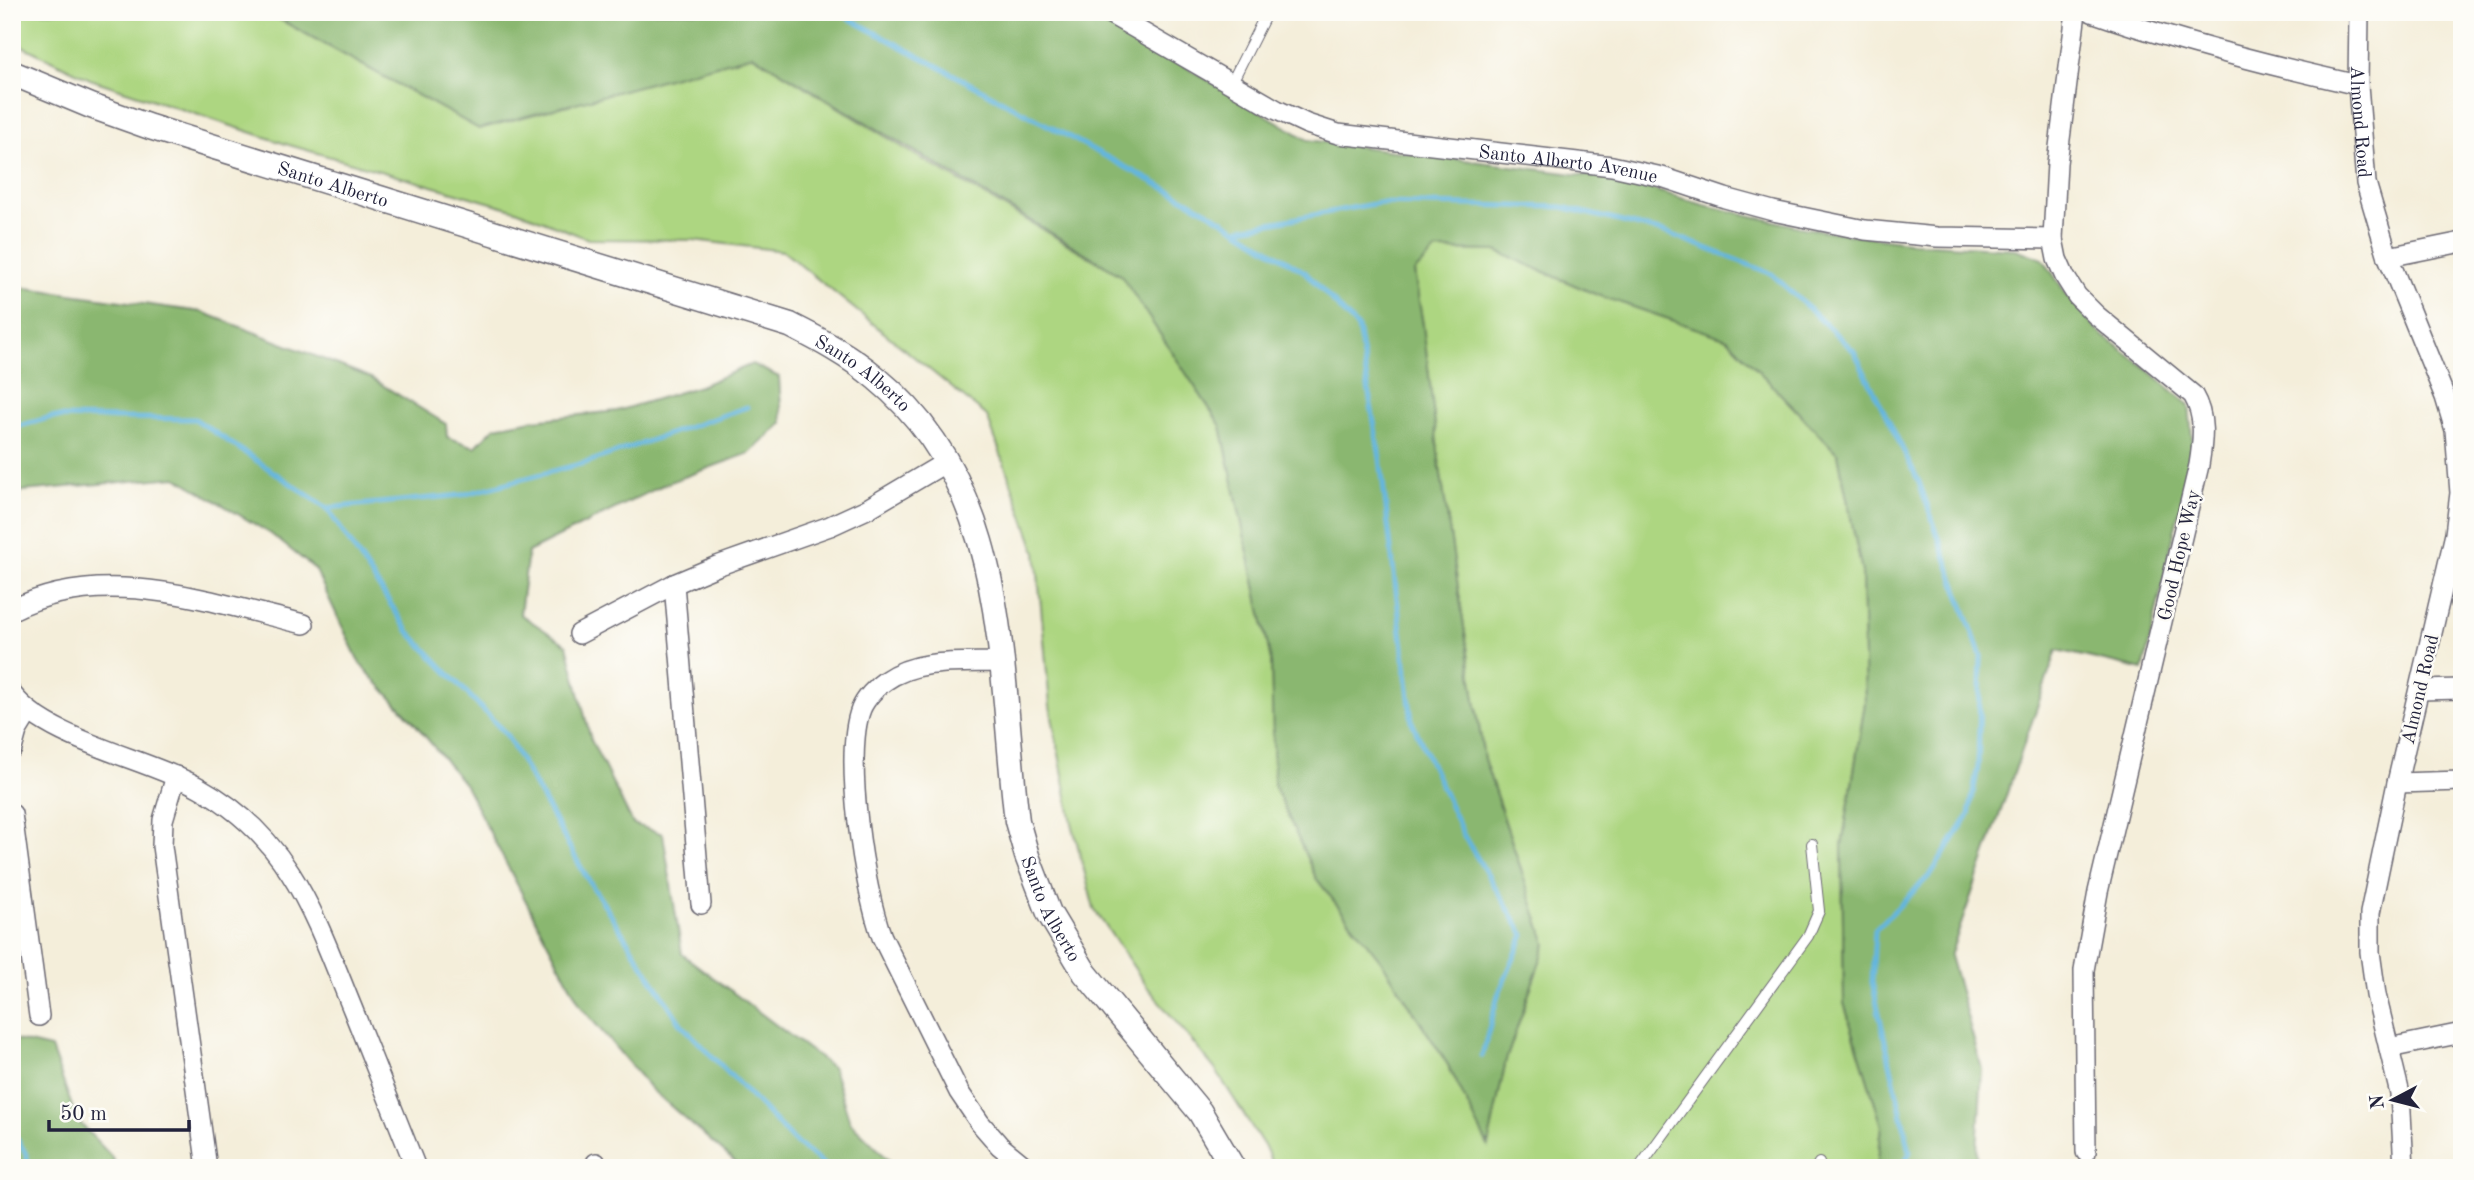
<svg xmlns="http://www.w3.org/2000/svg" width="2474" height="1180" viewBox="0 0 2474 1180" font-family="'Old Standard TT',serif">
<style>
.green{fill:#add681;stroke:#687c5e;stroke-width:2}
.forest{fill:#8ab76f;stroke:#566c55;stroke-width:2}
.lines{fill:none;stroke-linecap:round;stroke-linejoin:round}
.stream{stroke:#63b6de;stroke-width:5}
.service-casing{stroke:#6c6973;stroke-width:12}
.minor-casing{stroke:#6c6973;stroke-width:22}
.tertiary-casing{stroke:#6c6973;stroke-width:27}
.service{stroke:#fff;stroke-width:10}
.minor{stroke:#fff;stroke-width:19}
.tertiary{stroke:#fff;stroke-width:24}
.labels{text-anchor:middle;stroke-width:5;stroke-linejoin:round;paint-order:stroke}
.street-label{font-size:19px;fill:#22223b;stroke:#fdfcf7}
</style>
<rect width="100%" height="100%" fill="#fdfcf7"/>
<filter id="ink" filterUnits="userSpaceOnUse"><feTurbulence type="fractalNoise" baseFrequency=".0143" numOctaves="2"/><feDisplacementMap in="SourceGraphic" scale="14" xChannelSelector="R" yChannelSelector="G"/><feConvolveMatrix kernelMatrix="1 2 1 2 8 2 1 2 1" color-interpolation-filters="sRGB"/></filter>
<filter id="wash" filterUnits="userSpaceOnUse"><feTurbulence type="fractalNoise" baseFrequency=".00686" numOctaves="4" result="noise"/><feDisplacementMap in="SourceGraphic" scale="28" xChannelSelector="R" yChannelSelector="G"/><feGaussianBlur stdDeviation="1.57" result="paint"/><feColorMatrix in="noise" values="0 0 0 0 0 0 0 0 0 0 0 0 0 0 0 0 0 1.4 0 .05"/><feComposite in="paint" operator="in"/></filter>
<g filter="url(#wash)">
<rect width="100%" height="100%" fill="#f4eeda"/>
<path class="green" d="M12,12H261L279,19L479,129L753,55L917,156L1125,278L1221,426L1271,660L1275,785L1316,878L1382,962L1448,1065L1488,1144L1506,1060L1546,944L1484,759L1440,468L1423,325L1414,272L1436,250L1496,251L1595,294L1728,339L1838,454L1862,572L1865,703L1842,846L1844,1003L1882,1126L1877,1168H1274L1266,1149L1215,1069L1148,988L1094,909L1072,823L1050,706L1036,552L987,416L783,251L693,240L588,239L516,210L289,145L90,79L12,41Z"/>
<path class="forest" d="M262,12H1094L1308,140L1621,180L1704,205L1805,228L1915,243L2016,249L2043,259L2067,295L2100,333L2146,368L2189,405L2193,449L2143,670L2057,650L1950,956L1982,1069L1976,1168H1877L1882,1126L1844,1003L1842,846L1865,703L1862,572L1838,454L1728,339L1595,294L1496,251L1436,250L1414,272L1423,325L1440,468L1484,759L1546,944L1506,1060L1488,1146L1448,1065L1382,962L1316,878L1274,785L1271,660L1221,426L1120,274L753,55L479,129L279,19Z
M12,286L202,312L369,377L446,424L447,437L475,447L495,427L533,420L617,411L700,386L752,364L779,377L782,423L750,453L665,484L528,552L520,614L567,645L591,740L633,824L663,834L682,954L833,1068L850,1122L897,1168H742L651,1089L582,1008L465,785L412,720L360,664L315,569L271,534L176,477L23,491L12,499Z
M12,1039L51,1048L77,1120L112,1157L117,1168H12Z"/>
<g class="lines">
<path class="stream" d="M837,12L1209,212L1305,272L1358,328L1380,458L1412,722L1464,836L1524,935L1498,995L1482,1056
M1237,229L1379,203L1562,207L1668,233L1772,274L1854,351L1919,482L1981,656L1978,766L1969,815L1931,874L1875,930L1872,982L1910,1152L1902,1168
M12,428L52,417L195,419L327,508L409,632L506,734L587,878L681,1024L797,1144L828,1168
M327,508L462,495L588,462L747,407
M12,1131L26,1154L30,1168"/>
</g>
</g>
<g filter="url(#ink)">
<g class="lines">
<g class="service-casing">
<path id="service" d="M1231,84L1267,12
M1639,1168L1808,936L1819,911L1812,844
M1816,1168L1819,1163"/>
</g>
<g class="minor-casing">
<g id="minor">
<path id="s1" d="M1107,12L1277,110L1307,124L1338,134L1612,166L1662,177L1725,198L1773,211L1865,230L1937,237L2053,239"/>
<path d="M2076,12L2057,163L2053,239L2057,259L2065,277L2077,296L2096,315L2193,395C2206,417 2203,440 2199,465L2098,892L2084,970L2086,1152"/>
<path d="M2092,12C2180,43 2268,65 2358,85"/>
<path id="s2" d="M2359,12L2358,85L2366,183L2388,257L2445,397L2455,430L2460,493L2455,534L2397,783L2370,913V952L2376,995L2400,1094L2404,1168"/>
<path d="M2388,257L2462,242"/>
<path d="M674,584L701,904"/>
<path d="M12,610C104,563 210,602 304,624"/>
<path d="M579,634L674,584L717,566L830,526L867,509L948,461"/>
<path d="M1000,662C963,663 918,658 885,681C876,687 865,699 861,709C843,754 864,891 882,937L959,1092L980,1123L1000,1146L1027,1168"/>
<path d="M2419,690L2462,689"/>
<path d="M12,694C48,741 147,758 200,788C292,839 316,920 353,1010C374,1063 395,1115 416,1168"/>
<path d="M12,749L17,731L28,713"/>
<path d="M176,776L163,820L162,846L207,1168"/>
<path d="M2397,783L2462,781"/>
<path d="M12,814L39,1016"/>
<path d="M2389,1048L2462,1033"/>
<path d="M596,1163L599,1168"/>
</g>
</g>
<g class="tertiary-casing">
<g id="tertiary">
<path id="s3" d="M12,73L91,106L150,127L790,325C820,340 850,356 876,378C1011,488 998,665 1017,821L1027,856L1049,913L1085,973L1200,1112L1233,1168"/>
</g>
</g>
<use href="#service" class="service"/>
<use href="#minor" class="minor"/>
<use href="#tertiary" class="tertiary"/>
</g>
</g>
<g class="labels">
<g class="street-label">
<text dy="7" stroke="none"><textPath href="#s2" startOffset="110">Almond Road</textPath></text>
<text dy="7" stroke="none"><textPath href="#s1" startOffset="494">Santo Alberto Avenue</textPath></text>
<text dy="7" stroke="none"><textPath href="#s3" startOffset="340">Santo Alberto</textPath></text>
<text dy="7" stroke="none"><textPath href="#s3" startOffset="906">Santo Alberto</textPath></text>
<text transform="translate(2178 555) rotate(-77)" y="7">Good Hope Way</text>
<text transform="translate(2419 689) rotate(-77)" y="7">Almond Road</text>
<text dy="7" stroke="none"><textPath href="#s3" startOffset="1493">Santo Alberto</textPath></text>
</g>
</g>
<rect width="2474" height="1180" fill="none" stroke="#fdfcf7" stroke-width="42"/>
<g transform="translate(2393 1100) rotate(263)" stroke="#fdfcf7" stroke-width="5" paint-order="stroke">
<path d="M0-5L12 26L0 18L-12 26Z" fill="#22223b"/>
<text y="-10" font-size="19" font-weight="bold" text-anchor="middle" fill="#22223b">N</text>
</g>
<path d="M49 1120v10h140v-10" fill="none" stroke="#22223b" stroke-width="3.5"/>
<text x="60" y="1120" font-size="21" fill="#22223b" stroke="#fdfcf7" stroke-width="5" paint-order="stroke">50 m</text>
</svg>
